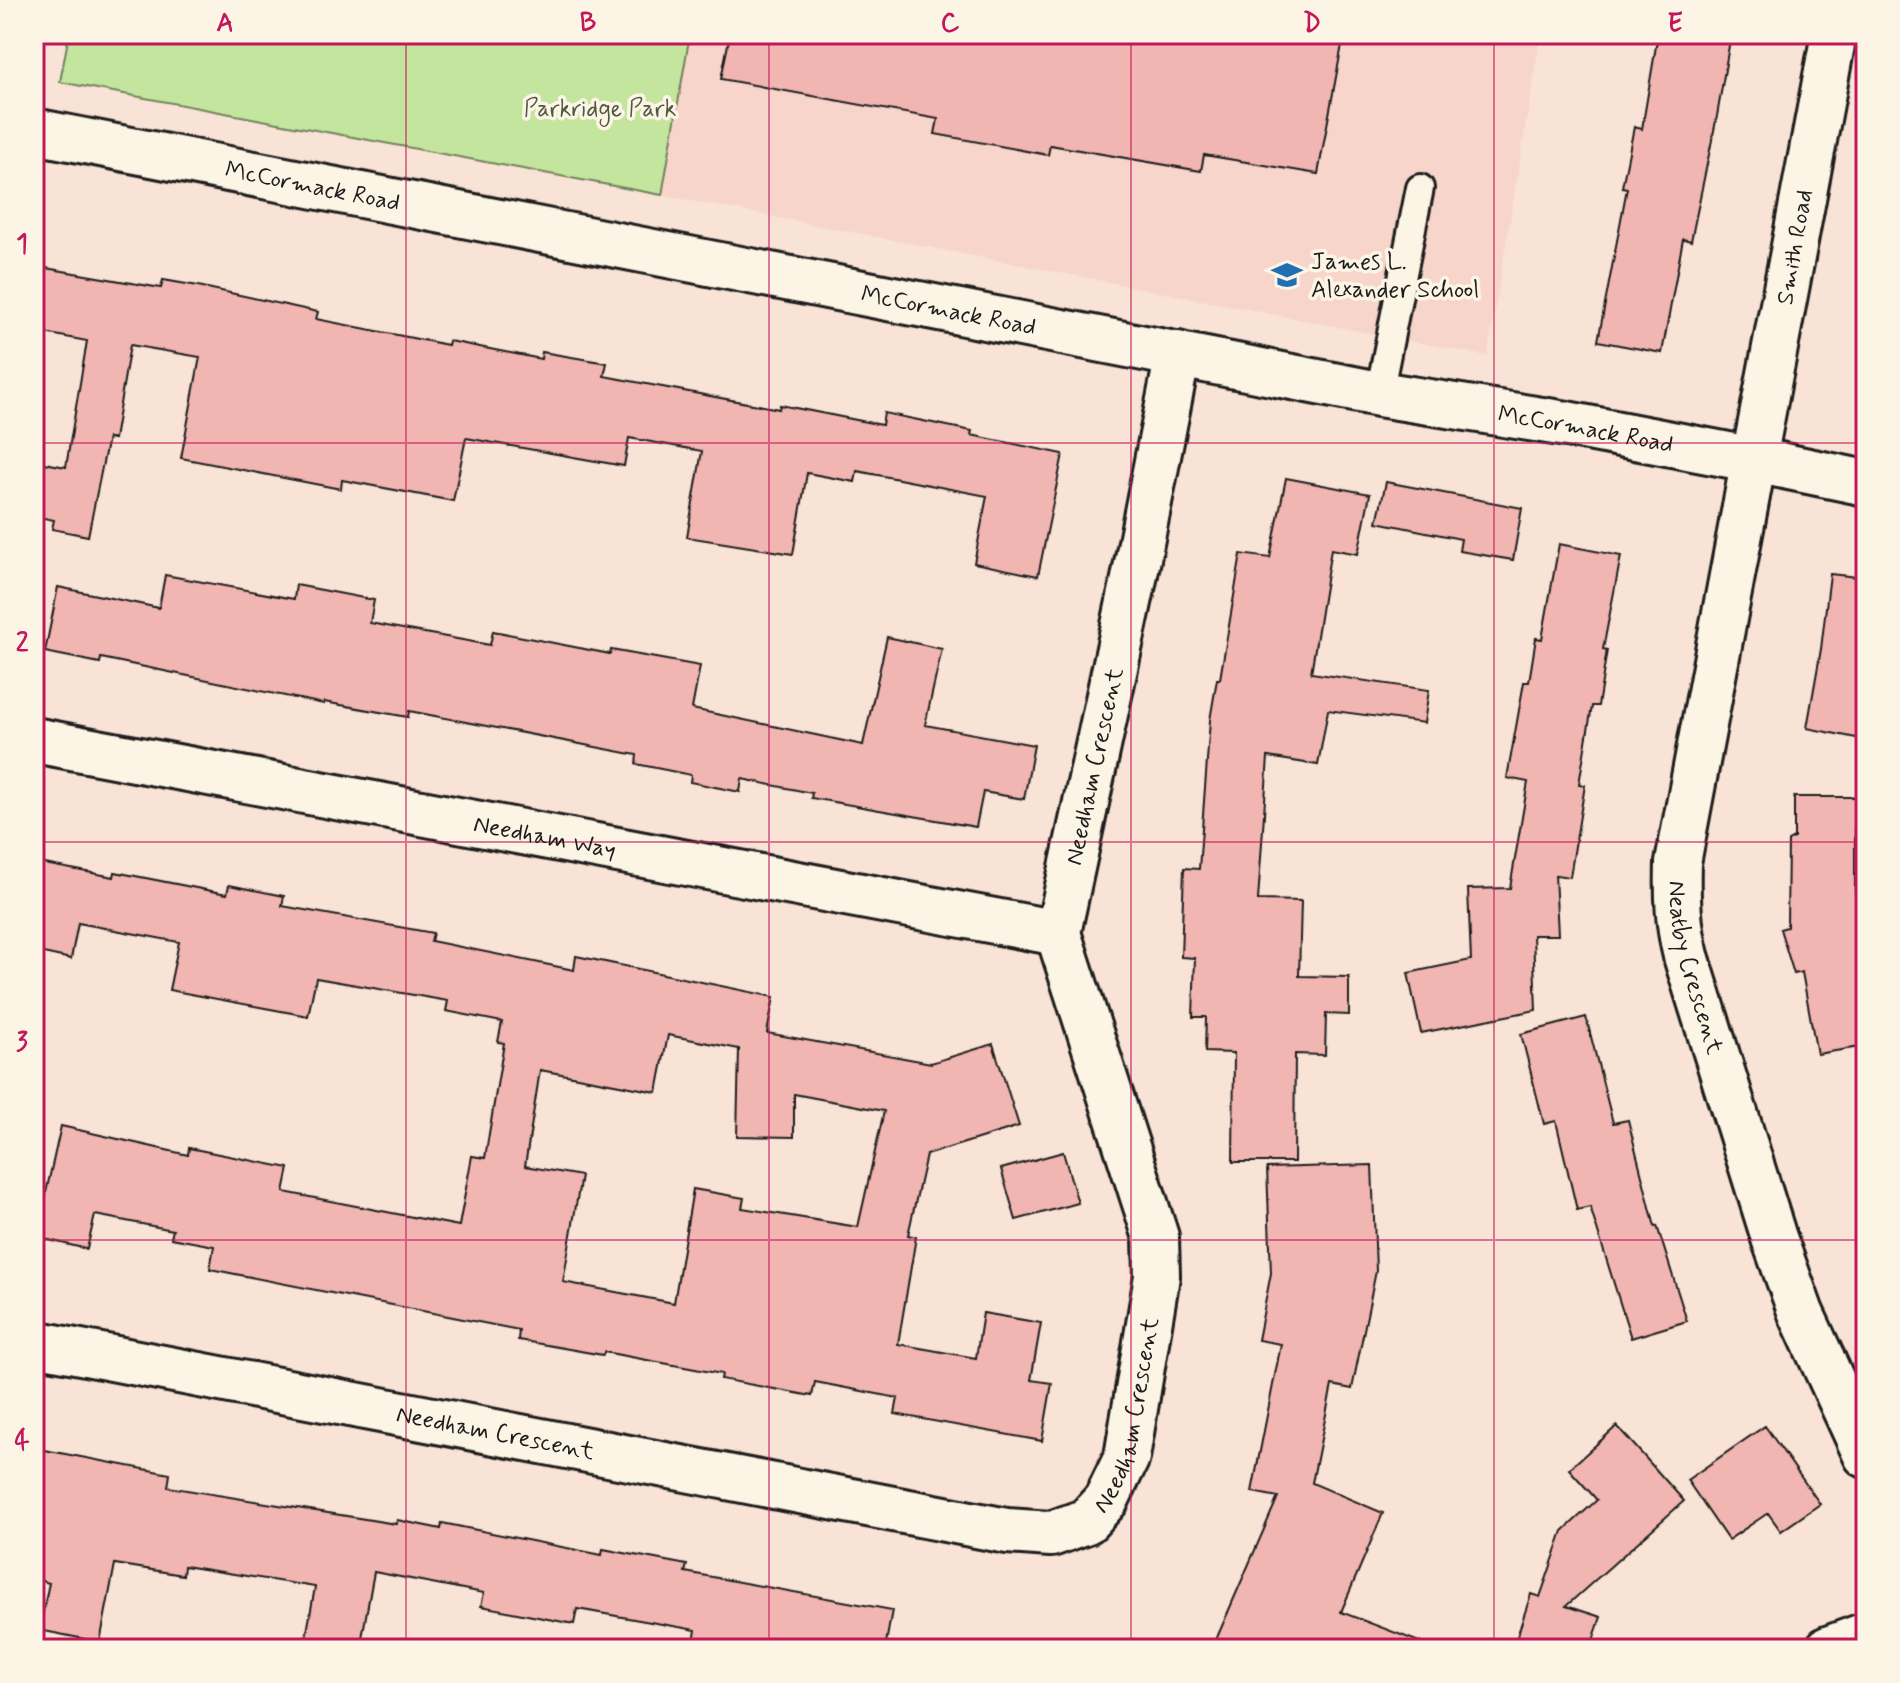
<svg xmlns="http://www.w3.org/2000/svg" width="1900" height="1683" viewBox="0 0 1900 1683" font-family="Mynerve,sans-serif">
<style>
.built{fill:#f7d5cb}
.green{fill:#c4e59d;stroke:#70805c;stroke-width:2}
.building{fill:#f2b6b2;stroke:#1c1c1c;stroke-width:2;fill-rule:evenodd}
.lines{fill:none;stroke-linecap:round;stroke-linejoin:round}
.service-casing{stroke:#1c1c1c;stroke-width:32}
.minor-casing{stroke:#1c1c1c;stroke-width:50}
.tertiary-casing{stroke:#1c1c1c;stroke-width:50}
.service{stroke:#fcf5e5;stroke-width:26}
.minor{stroke:#fcf5e5;stroke-width:44}
.tertiary{stroke:#fcf5e5;stroke-width:44}
.grid{fill:none;stroke:#c2185b;stroke-width:2;stroke-opacity:0.55}
.labels{text-anchor:middle;stroke-width:7;stroke-linejoin:round;paint-order:stroke}
.park-label{font-size:24px;fill:#4e5843;stroke:#fcf5e5}
.street-label{font-size:24px;fill:#1c1c1c;stroke:#fcf5e5}
.poi-label{font-size:24px;fill:#1c1c1c;stroke:#fcf5e5;text-anchor:start}
.neatline{fill:none;stroke:#c2185b;stroke-width:3}
.grid-label{font-size:26px;text-anchor:middle;font-weight:bold;fill:#c2185b}
</style>
<rect width="100%" height="100%" fill="#f9e2d6"/>
<filter id="ink" filterUnits="userSpaceOnUse"><feTurbulence type="fractalNoise" baseFrequency=".0125" numOctaves="2"/><feDisplacementMap in="SourceGraphic" scale="16" xChannelSelector="R" yChannelSelector="G"/><feConvolveMatrix kernelMatrix="1 2 1 2 8 2 1 2 1" color-interpolation-filters="sRGB"/></filter>
<g filter="url(#ink)">
<path class="built" d="M690,34H1541L1487,356L662,195Z"/>
<path class="green" d="M69,34H690L662,195L60,82Z"/>
<path class="building" d="M730,34H1344L1318,174L1204,155L1201,171L1050,145L1048,155L935,134L938,119L721,79Z
M1658,34H1731L1717,116L1691,241L1683,239L1662,353L1598,341L1627,188L1622,187L1634,127L1642,129Z
M34,266L161,288L163,280L198,286L318,312L316,319L448,345L449,341L541,359L542,352L607,363L604,376L779,409L780,405L882,425L884,413L972,431L971,435L1063,454L1038,576L974,563L987,496L857,471L855,482L807,473L793,554L687,537L702,451L629,438L624,466L466,438L453,501L342,480L341,489L181,458L200,357L130,345L114,439L108,438L88,536L52,529L54,520L34,516V461L66,467L87,341L34,331Z
M1286,478L1370,494L1358,554L1331,549L1311,673L1429,690L1424,723L1328,710L1318,765L1268,757L1258,900L1301,901L1299,976L1349,977V1015L1326,1014L1325,1055L1295,1054L1294,1162H1233L1234,1053L1205,1052L1206,1017H1193L1195,958L1181,957L1184,868L1199,869L1210,720L1217,679H1220L1241,554L1270,558Z
M1386,482L1522,508L1513,560L1459,551L1461,539L1377,522Z
M1559,544L1621,556L1603,649L1607,650L1598,706H1592L1579,784L1585,785L1570,877L1555,875L1558,935H1533L1536,1010L1421,1033L1408,973L1471,960L1468,889L1510,888L1528,782L1507,778L1524,682H1529L1536,638L1542,639Z
M1830,574L1866,578V740L1807,728L1821,649Z
M165,575L294,599L296,585L374,600L370,623L490,645L493,631L610,654L611,650L700,666L692,709L863,745L887,637L942,649L925,725L1034,745L1024,799L983,792L976,827L811,798L812,793L742,779L740,792L690,782L691,775L636,764L637,755L409,711L408,717L324,702V704L101,658L100,663L45,652L58,587L159,608Z
M1794,797H1855V892L1866,927V1046L1817,1054L1802,972L1794,974L1780,929L1787,927L1788,841L1794,838Z
M34,862L114,877L115,872L227,894L229,885L284,896L282,906L433,933L431,941L574,970L576,956L774,997L767,1033L931,1063L993,1044L1019,1126L926,1155L908,1235L916,1237L898,1344L976,1358L983,1313L1041,1323L1031,1380L1052,1383L1042,1441L895,1414L898,1398L815,1382L812,1396L721,1379L722,1374L604,1352L603,1355L518,1340L519,1330L210,1269L214,1246L171,1238L173,1230L95,1215L87,1249L36,1237L61,1126L188,1155L189,1148L289,1168L284,1192L459,1226L472,1156L485,1158L504,1043L498,1042L502,1022L446,1011L448,1001L316,978L308,1016L169,990L179,942L78,923L71,959L34,951ZM668,1035L739,1049L737,1136L794,1137V1094L884,1111L858,1227L742,1208L744,1198L693,1189L674,1303L563,1282L581,1176L525,1166L540,1070L657,1092Z
M1586,1017L1613,1123L1628,1120L1655,1227L1657,1226L1687,1321L1631,1338L1590,1207L1577,1210L1556,1121L1544,1124L1521,1034Z
M1063,1152L1078,1203L1016,1220L1001,1169Z
M1372,1165L1376,1271L1352,1389L1332,1385L1312,1483L1383,1513L1341,1612L1430,1646L1429,1649H1212L1278,1497L1252,1492L1281,1344L1258,1340L1271,1273L1267,1168Z
M1617,1426L1684,1501L1566,1606L1601,1617L1590,1649H1513L1531,1594L1540,1597L1563,1531L1597,1500L1569,1469Z
M1765,1426L1820,1504L1781,1531L1768,1513L1728,1540L1687,1480Z
M34,1448L170,1474L168,1487L396,1524L397,1520L441,1529L442,1523L602,1555L603,1549L687,1565L685,1572L892,1610L885,1649H693L696,1630L577,1609L574,1624L481,1606L484,1593L374,1572L360,1649H304L315,1587L184,1566L183,1575L115,1564L100,1642L39,1630L49,1583L34,1579Z"/>
<g class="lines">
<g class="service-casing">
<path id="service" d="M1379,394L1420,188"/>
</g>
<g class="minor-casing">
<g id="minor">
<path id="s1" d="M1834,34L1678,863C1677,896 1678,924 1686,956L1774,1238L1801,1313L1866,1455"/>
<path d="M1755,460L1866,483"/>
<path id="s2" d="M34,740L1058,933"/>
<path id="s3" d="M34,1343L1007,1531L1051,1534L1087,1521L1106,1500L1127,1457L1157,1276L1156,1237L1058,933L1134,579L1178,354"/>
<path d="M1828,1649L1866,1635"/>
</g>
</g>
<g class="tertiary-casing">
<g id="tertiary">
<path id="s4" d="M34,131L1379,394L1567,424L1755,460"/>
</g>
</g>
<use href="#service" class="service"/>
<use href="#minor" class="minor"/>
<use href="#tertiary" class="tertiary"/>
</g>
</g>
<path class="grid" d="M406,34V1649M769,34V1649M1131,34V1649M1494,34V1649M34,443H1866M34,842H1866M34,1240H1866"/>
<defs>
<g id="school-bare" transform="scale(2.4)"><path d="M0-5L7-2L0 1L-7-2ZM-4 1L0 2.5L4 1V4Q0 6-4 4Z" fill="#1f6fb2" stroke="#fcf5e5" stroke-width="2.5" paint-order="stroke"/></g>
</defs>
<g fill-rule="evenodd">
<use href="#school-bare" x="1287" y="275"/>
</g>
<g class="labels">
<g class="park-label">
<text x="600" y="116">Parkridge Park</text>
</g>
<g class="street-label">
<text dy="8" stroke="none"><textPath href="#s4" startOffset="284">McCormack Road</textPath></text>
<text transform="translate(1794 247) rotate(-80)" y="8">Smith Road</text>
<text dy="8" stroke="none"><textPath href="#s4" startOffset="932">McCormack Road</textPath></text>
<text dy="8" stroke="none"><textPath href="#s4" startOffset="1580">McCormack Road</textPath></text>
<text dy="8" stroke="none"><textPath href="#s3" startOffset="1862">Needham Crescent</textPath></text>
<text dy="8" stroke="none"><textPath href="#s2" startOffset="520">Needham Way</textPath></text>
<text dy="8" stroke="none"><textPath href="#s1" startOffset="950">Neatby Crescent</textPath></text>
<text dy="8" stroke="none"><textPath href="#s3" startOffset="1190">Needham Crescent</textPath></text>
<text dy="8" stroke="none"><textPath href="#s3" startOffset="470">Needham Crescent</textPath></text>
</g>
<g class="poi-label">
<text x="1311" y="269">James L.<tspan x="1311" dy="28">Alexander School</tspan></text>
</g>
</g>
<rect width="1900" height="1683" fill="none" stroke="#fcf5e5" stroke-width="88"/>
<rect x="44" y="44" width="1812" height="1595" class="neatline"/>
<g class="grid-label">
<text x="225" y="31">A</text>
<text x="588" y="31">B</text>
<text x="950" y="31">C</text>
<text x="1312" y="31">D</text>
<text x="1675" y="31">E</text>
<text x="22" y="252">1</text>
<text x="22" y="651">2</text>
<text x="22" y="1050">3</text>
<text x="22" y="1449">4</text>
</g>
</svg>
